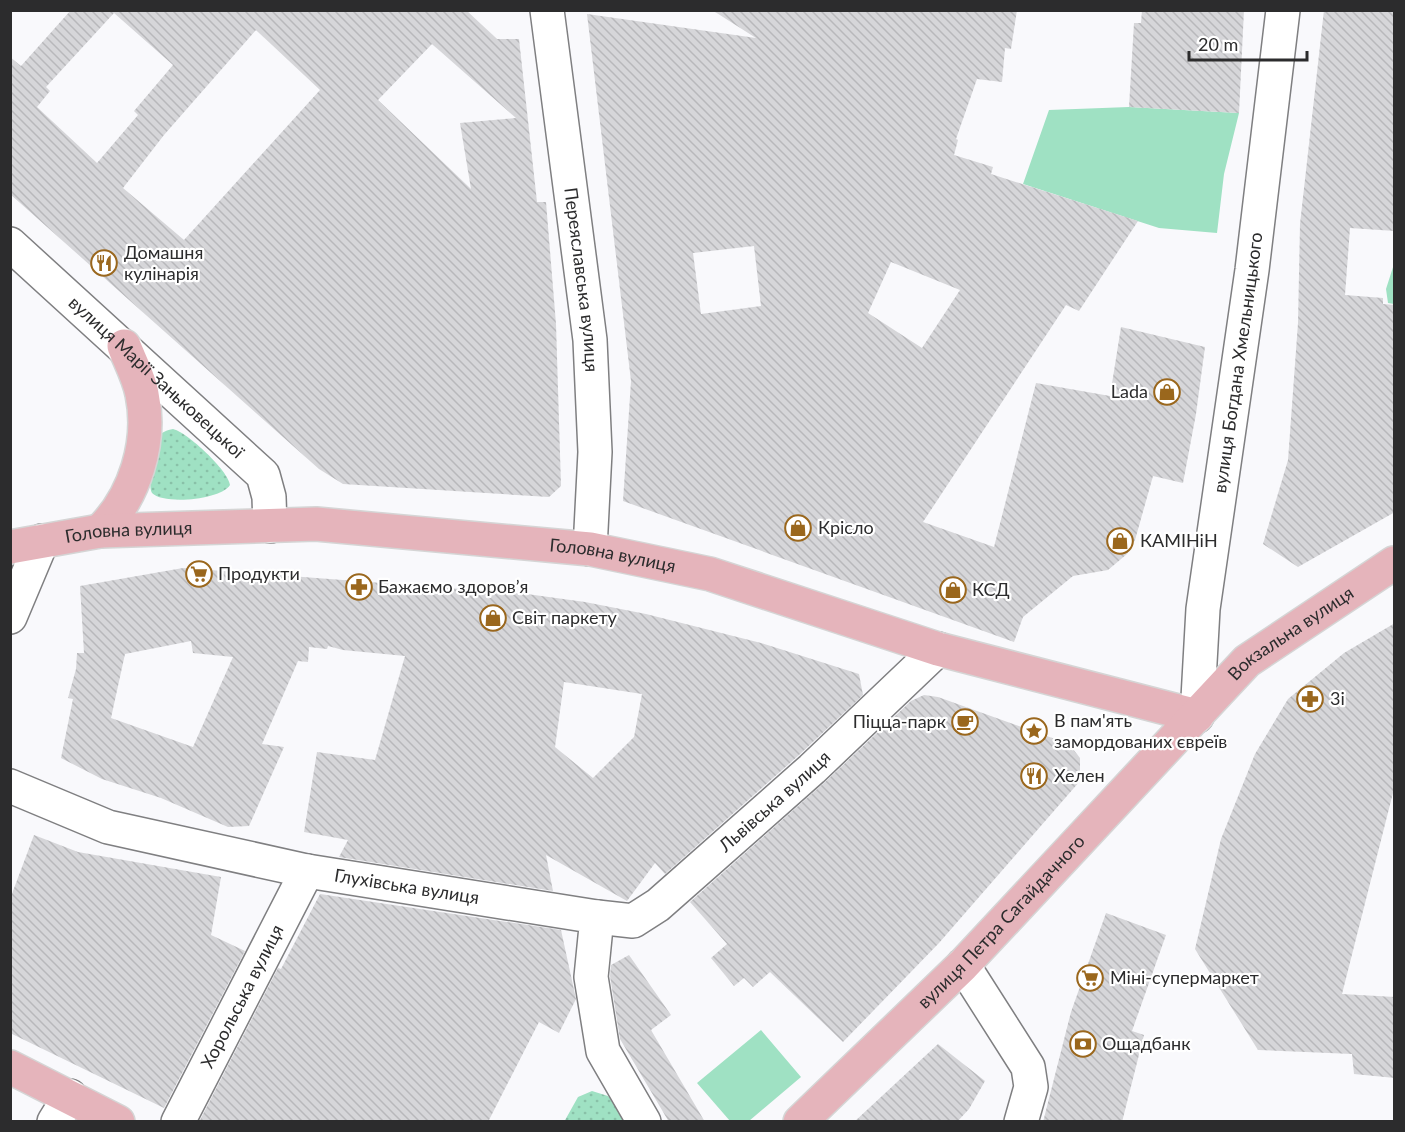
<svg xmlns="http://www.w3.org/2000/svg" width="1405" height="1132" viewBox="0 0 1405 1132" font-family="Lato,sans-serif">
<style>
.grass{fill:url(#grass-dots)}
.park{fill:#9fe1c3}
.building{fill:url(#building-back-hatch);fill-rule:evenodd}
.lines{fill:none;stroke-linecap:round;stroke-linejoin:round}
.minor-casing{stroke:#7f7f81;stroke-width:36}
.primary-casing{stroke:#d5d5d5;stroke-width:36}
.minor{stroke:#fff;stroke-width:33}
.primary{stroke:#e5b4bb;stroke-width:33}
.labels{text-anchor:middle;stroke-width:4.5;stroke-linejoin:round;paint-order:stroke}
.poi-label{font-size:18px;fill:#2c2c2d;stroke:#fff;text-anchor:start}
.street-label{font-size:18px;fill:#2c2c2d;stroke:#fff}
</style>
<defs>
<pattern id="grass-dots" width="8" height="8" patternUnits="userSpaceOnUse" patternTransform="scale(1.5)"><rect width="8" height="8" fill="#9fe1c3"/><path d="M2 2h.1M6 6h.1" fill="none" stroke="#89c1a8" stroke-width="1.8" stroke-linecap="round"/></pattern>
<pattern id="building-back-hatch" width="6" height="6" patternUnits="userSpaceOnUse" patternTransform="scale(1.5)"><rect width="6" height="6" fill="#d6d6d9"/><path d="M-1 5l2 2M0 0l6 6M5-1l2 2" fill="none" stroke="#b8b8bb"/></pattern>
</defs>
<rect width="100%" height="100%" fill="#f9f9fc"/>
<path class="grass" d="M173,429C187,432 229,471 230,485C221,500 163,505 152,493C147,486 154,446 158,438C161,432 167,430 173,429Z
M592,1091L608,1096L630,1122H564L578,1097Z"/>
<path class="park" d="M1129,107L1239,113L1224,174L1217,233L1159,228L1023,184L1049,110Z
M1394,264V304L1388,303L1386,289Z
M761,1030L801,1077L749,1121H730L697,1083Z"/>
<path class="building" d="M71,10H466L497,39H519L537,202H546L556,324L561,486L549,497L343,484L319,469L10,194V57L21,66ZM114,13L173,65L134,111L138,115L97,163L37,107L50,91L46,87ZM256,30L320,90L184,240L123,188L164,135ZM432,44L516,118L460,123L471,189L378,100Z
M712,10H1017L1011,49L1005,48L1002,82L977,79L956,139L958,140L954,155L993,167L991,174L1138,221L1079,311L1066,305L923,522L994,547L1036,383L1110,396L1121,327L1205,347L1196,414L1183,483L1153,476L1135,540L1127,554L1108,570L1073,576L1023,617L1014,642L623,501L631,381L587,14L756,38ZM754,246L761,306L701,314L693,253ZM891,262L960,290L922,348L868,313Z
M1142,10H1244L1239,113L1129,107L1134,23H1141Z
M1324,10H1395V231L1350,228L1345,295L1383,298V304L1395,305V512L1298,567L1263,544L1288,460L1298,323L1300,224Z
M183,568L527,594L585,602L646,614L761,643L859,674L863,695L799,755L665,874L655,863L627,901L546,855L553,891L339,857L348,840L304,832L317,752L375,760L405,656L343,650L328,646L327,649L309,647L308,662L298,661L262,744L284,747L249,826L228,827L161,798L102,779L61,758L73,699L68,698L76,669L77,653H84L80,586ZM191,641L193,653L233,657L193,747L111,718L125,654ZM564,682L642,694L634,737L593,778L555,747Z
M1395,623V785L1342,994L1395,997V1078L1354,1074L1352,1054L1258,1050L1195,949L1221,839L1255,754L1288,699L1344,653Z
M924,695L938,697L1069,744L1080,758V781L939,943L843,1042L770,972L753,987L744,978L734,986L711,958L727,944L690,902L824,783L911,701Z
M34,835L78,852L221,877L211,935L245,951L164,1108L10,1033V899Z
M320,894L561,930L576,999L559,1033L539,1022L488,1122H199L278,968L281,969Z
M1106,913L1166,935L1132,1031L1144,1035L1122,1122H1043L1071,1012Z
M629,955L671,1015L651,1030L705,1122H669L620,1039L610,976L611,965Z
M938,1044L985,1081L969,1109L957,1122H854Z"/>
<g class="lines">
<g class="minor-casing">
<g id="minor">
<path id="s1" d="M547,10L590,340L595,452L590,549"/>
<path id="s2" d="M10,244L263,475L269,497L270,526"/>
<path d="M10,617L42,541"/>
<path id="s3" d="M1197,716L1203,609L1252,270L1283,10"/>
<path id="s4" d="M10,786L108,827L307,871L597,917L591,977L603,1051L644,1122"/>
<path id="s5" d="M597,917L633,921L658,905L812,769L938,649"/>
<path d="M963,965L1028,1067L1031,1087L1021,1122"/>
<path d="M54,1122L70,1096"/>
<path id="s6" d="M178,1122L307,871"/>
</g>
</g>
<g class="primary-casing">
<g id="primary">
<path d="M100,531C135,497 152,442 142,394C139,378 130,361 124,346"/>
<path id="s7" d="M10,547L100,531L316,524L590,549L710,574L938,649L1197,716"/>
<path d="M10,1067L118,1122"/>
<path id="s8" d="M800,1122L963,965L1247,661L1394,563"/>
</g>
</g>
<use href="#minor" class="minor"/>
<use href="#primary" class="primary"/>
</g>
<defs>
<g id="restaurant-ring" transform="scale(1.35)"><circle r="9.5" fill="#fff" stroke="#9a671d" stroke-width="1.5"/><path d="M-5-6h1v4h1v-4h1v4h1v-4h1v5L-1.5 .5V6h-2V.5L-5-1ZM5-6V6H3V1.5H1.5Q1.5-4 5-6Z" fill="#9a671d"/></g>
<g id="shop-ring" transform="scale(1.35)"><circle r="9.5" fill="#fff" stroke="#9a671d" stroke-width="1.5"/><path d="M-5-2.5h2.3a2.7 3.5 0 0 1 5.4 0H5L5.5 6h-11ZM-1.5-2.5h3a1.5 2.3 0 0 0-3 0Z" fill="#9a671d"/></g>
<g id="supermarket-ring" transform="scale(1.35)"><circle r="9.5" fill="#fff" stroke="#9a671d" stroke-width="1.5"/><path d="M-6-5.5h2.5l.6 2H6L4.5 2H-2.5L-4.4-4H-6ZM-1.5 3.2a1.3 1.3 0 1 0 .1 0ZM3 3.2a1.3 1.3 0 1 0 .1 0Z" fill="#9a671d"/></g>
<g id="pharmacy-ring" transform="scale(1.35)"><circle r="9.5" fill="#fff" stroke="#9a671d" stroke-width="1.5"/><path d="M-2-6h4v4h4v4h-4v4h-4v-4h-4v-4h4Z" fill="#9a671d"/></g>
<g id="cafe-ring" transform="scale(1.35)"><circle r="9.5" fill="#fff" stroke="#9a671d" stroke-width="1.5"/><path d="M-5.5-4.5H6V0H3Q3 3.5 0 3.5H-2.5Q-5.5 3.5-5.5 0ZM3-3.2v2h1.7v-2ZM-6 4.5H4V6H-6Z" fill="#9a671d"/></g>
<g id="sight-ring" transform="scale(1.35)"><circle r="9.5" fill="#fff" stroke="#9a671d" stroke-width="1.5"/><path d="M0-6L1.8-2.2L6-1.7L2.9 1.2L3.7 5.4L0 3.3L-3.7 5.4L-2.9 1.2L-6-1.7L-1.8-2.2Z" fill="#9a671d"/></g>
<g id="bank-ring" transform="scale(1.35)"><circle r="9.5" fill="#fff" stroke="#9a671d" stroke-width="1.5"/><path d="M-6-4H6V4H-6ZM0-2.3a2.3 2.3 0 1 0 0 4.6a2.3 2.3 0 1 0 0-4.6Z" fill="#9a671d"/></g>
</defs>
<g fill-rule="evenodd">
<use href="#restaurant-ring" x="104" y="263"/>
<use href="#shop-ring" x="1167" y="392"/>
<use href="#shop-ring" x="798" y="528"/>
<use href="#shop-ring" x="1120" y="541"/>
<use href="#supermarket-ring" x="199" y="574"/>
<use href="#pharmacy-ring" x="359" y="587"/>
<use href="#shop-ring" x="953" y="590"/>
<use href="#shop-ring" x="493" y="618"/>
<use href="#pharmacy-ring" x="1310" y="699"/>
<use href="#cafe-ring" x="965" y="722"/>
<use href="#sight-ring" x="1034" y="731"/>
<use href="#restaurant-ring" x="1034" y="776"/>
<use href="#supermarket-ring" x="1090" y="978"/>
<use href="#bank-ring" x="1083" y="1044"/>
</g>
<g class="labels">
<g class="poi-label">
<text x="124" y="259">Домашня<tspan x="124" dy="21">кулінарія</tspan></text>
<text x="1148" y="398" text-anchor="end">Lada</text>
<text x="818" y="534">Крісло</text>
<text x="1140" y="547">КАМІНіН</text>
<text x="218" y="580">Продукти</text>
<text x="378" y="593">Бажаємо здоровʼя</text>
<text x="972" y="596">КСД</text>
<text x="512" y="624">Світ паркету</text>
<text x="1330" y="705">3і</text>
<text x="1054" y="727">В пам'ять<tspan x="1054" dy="21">замордованих євреїв</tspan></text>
<text x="946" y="728" text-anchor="end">Піцца-парк</text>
<text x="1054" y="782">Хелен</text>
<text x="1110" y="984">Міні-супермаркет</text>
<text x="1102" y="1050">Ощадбанк</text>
</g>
<g class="street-label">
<text dy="6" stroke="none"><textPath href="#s1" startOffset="272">Переяславська вулиця</textPath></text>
<text dy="6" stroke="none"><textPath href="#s3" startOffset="356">вулиця Богдана Хмельницького</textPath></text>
<text dy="6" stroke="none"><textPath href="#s2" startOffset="198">вулиця Марії Заньковецької</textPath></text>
<text dy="6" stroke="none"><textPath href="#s7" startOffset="120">Головна вулиця</textPath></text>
<text dy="6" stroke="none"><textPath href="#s7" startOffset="606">Головна вулиця</textPath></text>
<text dy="6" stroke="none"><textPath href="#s8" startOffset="694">Вокзальна вулиця</textPath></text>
<text dy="6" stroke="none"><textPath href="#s5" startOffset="222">Львівська вулиця</textPath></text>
<text dy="6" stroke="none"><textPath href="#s4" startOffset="411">Глухівська вулиця</textPath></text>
<text dy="6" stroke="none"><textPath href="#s8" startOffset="284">вулиця Петра Сагайдачного</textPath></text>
<text dy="6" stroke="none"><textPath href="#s6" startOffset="141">Хорольська вулиця</textPath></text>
</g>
</g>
<rect width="1405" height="1132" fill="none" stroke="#2c2c2d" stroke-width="24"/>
<path d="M1189 51v9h118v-9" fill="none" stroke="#2c2c2d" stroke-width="3"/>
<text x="1198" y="51" font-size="18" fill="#2c2c2d" stroke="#ffffff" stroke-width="4.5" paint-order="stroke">20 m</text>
</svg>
